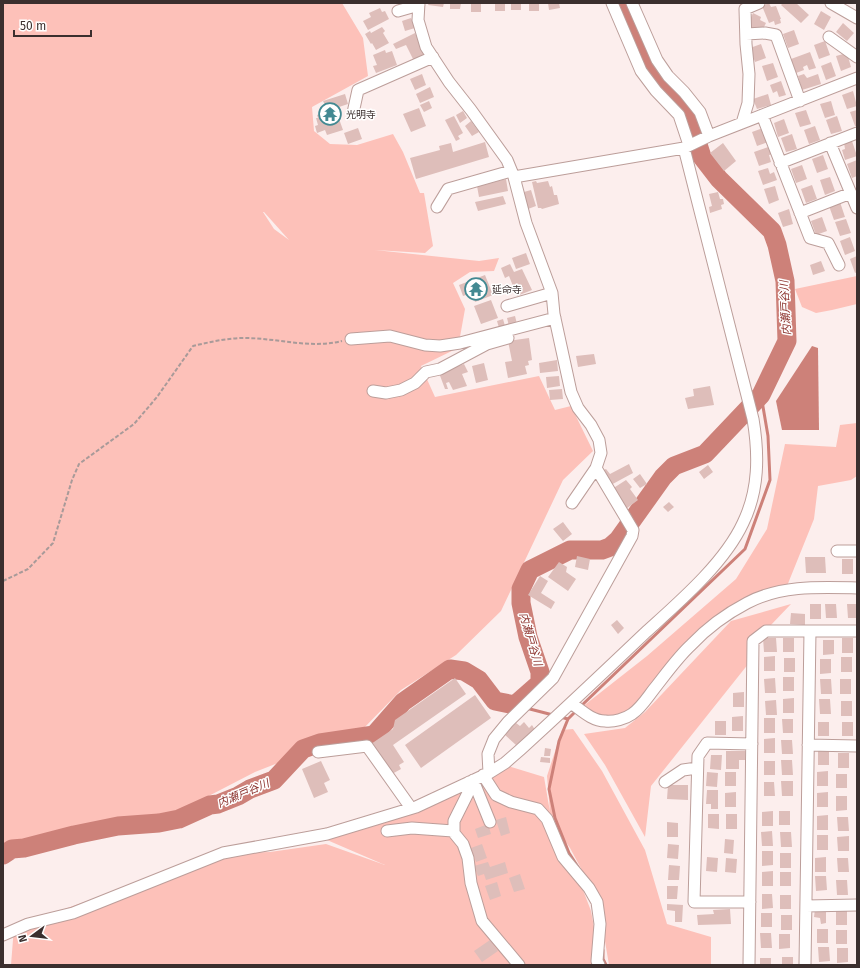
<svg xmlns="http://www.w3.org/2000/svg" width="860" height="968" viewBox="0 0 860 968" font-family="'Fira Sans','Noto Sans JP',sans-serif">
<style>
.green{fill:#fdc1b9;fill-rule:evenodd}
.water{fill:#cd8179}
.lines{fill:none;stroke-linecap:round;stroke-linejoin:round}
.stream{stroke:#cd8179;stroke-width:3}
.river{stroke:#cd8179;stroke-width:19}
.building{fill:#debeba}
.minor-casing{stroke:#bc9e9a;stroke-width:13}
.path{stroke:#a89a99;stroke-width:2;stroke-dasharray:4 2;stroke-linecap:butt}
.minor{stroke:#fff;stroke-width:11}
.labels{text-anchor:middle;stroke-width:3;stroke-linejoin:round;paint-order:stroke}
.poi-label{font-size:10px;fill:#3b2f2e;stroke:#fff;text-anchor:start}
.water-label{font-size:11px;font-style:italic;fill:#8a2f2a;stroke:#fff}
</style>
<rect width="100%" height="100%" fill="#fceeed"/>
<path class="green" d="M3,3H342L363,38L368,76L312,107L314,131L330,144L357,145L393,134L403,152L420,193H424L433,246L425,253L375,250L479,261L499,258L494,271L470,272L453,283L465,309L458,348L421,366L435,397L539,376L555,410L571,406L593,451L563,480L501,611L456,655L401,690L362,730L255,772L170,816L64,835L11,846L3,854ZM263,212H264L289,240L274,229Z
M857,276V304L832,310L816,313L802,307L795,289Z
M857,423V476L851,480L818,486L814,519L787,586L722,618L631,714L607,718L582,707L647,656L736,579L767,529L785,444L836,447L840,425Z
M791,604L770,626L748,643L749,663L651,786L645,837L605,765L584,734L625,728L645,712L731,621Z
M573,729L602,771L645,850L667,924L711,937V965H609L598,900L570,848L553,823L575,869L591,911L601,965H11L14,927L126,887L232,853L270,852L326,844L385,865L327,840L395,817L508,766L544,777L550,812L547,776L562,730Z"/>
<path class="water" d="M812,346L818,348L819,430H782L776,401Z"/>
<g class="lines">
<path class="stream" d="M580,707L745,549L770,480L768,436L761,395
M526,708L553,715
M560,717L568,719L559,741L549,789L555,818L569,853L578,867
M568,719L576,711
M603,950V959L606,965"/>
<path class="river" d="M3,855L12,849L24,848L74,835L118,826L159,823L179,819L210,805L218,804L238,796L250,789L274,780L303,749L320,743L374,735L403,702L450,669L464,671L479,680L495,701L515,705L540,683V672L528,637L521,603V589L530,570L570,550H602L610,547L618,540L663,477L674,466L705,454L761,395L787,341L785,281L777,245L772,231L719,179L702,157L690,120L680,102L655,76L639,47L620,3"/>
</g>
<path class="building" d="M429,3H444L443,7L428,5Z
M450,3H461L460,9H450Z
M471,3H481V12H471Z
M495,3H505V11H495Z
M511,3H521V10H511Z
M529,3H539V11H529Z
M548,3H559L560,8L549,10Z
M769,3L771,7L776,6L781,19H780L781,23L775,25L774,21L769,23L762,6Z
M783,3H796L809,15L801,23L781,5Z
M380,8L382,12L385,11L389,19L368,30L363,21L371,17L369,13Z
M821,11L831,17L824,30L814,24Z
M753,13L761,17L760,20L766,23L763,29L759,27L758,30L747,26Z
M411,18L415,28L405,31L402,21Z
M843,23L854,33L847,41L836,32Z
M382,27L385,31L383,33L389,43L376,50L372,43L371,44L365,34L370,31L371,33Z
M794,30L799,44L788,48L783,34Z
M415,33L426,55L414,61L406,45L396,49L393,44Z
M825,41L830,55L819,59L814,45Z
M761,44L766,58L755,62L750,48Z
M385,50L386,53L392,51L397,65L376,73L373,66L377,65L373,55Z
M810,52L816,68L809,70L807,65L803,67L804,70L796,73L791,59Z
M847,53L851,67L841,71L836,56Z
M831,62L836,76L826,80L821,66Z
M773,63L778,77L767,81L762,66Z
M422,74L426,85L415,90L410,79Z
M804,74L807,78L818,74L821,84L802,90L798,76Z
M781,81L786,95L779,97L777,91L773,93L770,85Z
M430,87L434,97L420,103L416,94Z
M853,91L857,106L847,109L842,95Z
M345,94L348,104L339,107L341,115L338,116L343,130L327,135L325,130L317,133L315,126L318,125L316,118H318L317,115L322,113L320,107L325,105L323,101Z
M768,94L771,105L757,109L753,99Z
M429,101L432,108L424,112L420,105Z
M831,101L835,115L825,118L820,104Z
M419,108L426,126L411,132L403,114Z
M806,110L811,124L800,127L795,113Z
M857,110V126H855L850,112Z
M463,111L467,118L460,123L456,115Z
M454,116L463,133L458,136L460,139L456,141L445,120Z
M837,116L842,131L831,134L826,120Z
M784,119L789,133L778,137L774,123Z
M471,121L479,132L472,136L465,126Z
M815,126L820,140L809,144L804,130Z
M358,128L362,139L348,144L344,133Z
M763,128L768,142L757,146L752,132Z
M792,134L797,149L786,152L781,138Z
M852,141L857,156L845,160L842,150L845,149L844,143Z
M485,142L489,157L416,179L410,158L440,150L439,146L451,143L453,152Z
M723,143L736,161L724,171L710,153Z
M771,146L774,154L769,155L771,162L759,166L754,152Z
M823,155L828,169L817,173L812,159Z
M857,160V176L852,178L847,164Z
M802,165L807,179L796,183L791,169Z
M768,168L770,174L774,172L777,180L763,185L758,171Z
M830,177L835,191L825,195L820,180Z
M506,179L508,191L479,197L477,186Z
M536,181L537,183L548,181L550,187L552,186L554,195H557L559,204L542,209L541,208H538L532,182Z
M812,185L817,199L806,203L801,189Z
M775,186L779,200L769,204L764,189Z
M531,190L536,206L528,209L524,192Z
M718,192L720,199H723L724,204L721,205L722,209L710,213L709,207L712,206L709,194Z
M503,196L506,204L478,211L475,202Z
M840,202L845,217L834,220L829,206Z
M789,209L793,224L783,227L778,213Z
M822,217L827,231L816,235L811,221Z
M846,219L851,233L840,236L835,222Z
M850,237L855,251L845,255L840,241Z
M526,253L530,264L516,269L512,258Z
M857,256V272L855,273L850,259Z
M821,261L825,271L813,275L810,265Z
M510,264L514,272L522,269L532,290L517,296L509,276L505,278L501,268Z
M485,275L493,295L475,302L472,293L463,296L459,285Z
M491,300L498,318L481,324L474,306Z
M515,316L517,324L509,326L507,318Z
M503,319L505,326L499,328L497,321Z
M529,338L532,360L528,361L529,365L525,366L527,374L508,378L505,362L512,361L508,341Z
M594,354L596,364L578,367L576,356Z
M557,360L558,371L540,373L539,363Z
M484,363L488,380L476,383L472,366Z
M464,364L468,372L462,374L467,386L453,390L449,382L446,383L448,389H445L439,373Z
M559,376L560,386L547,388L546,377Z
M710,386L714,405L688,409L685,398L694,396L693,389Z
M562,389L563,399L550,400L549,390Z
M629,464L633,473L609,486L601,471L606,469L610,474Z
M708,465L713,472L704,479L699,472Z
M640,474L647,484L640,488L633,479Z
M626,480L632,487L630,489L638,500L626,509L612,489Z
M669,502L674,507L668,512L663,507Z
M563,522L572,534L563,541L553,529Z
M577,556L590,559L588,570L575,567Z
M805,557H825L826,573H806Z
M842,559H853V574H842Z
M559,562L567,567L566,572L576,579L568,591L548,577Z
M540,576L548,581L541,593L555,602L551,609L528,595Z
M810,604H821V619H810Z
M825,604H836L837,618H826Z
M847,604H857V618H848Z
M791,613L805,614V625L790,624Z
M617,620L624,628L618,634L611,625Z
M763,638H776L777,652H764Z
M783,638H794V652H783Z
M842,638H853V653H842Z
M823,640H834V654L823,655Z
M775,656V671H764V657Z
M841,657H852V672H841Z
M784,658H795V672H784Z
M820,659H831V673L820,674Z
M783,677H794V691H783Z
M455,678L466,694L393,745L404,762L399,765L401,769L392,774L371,744L393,729L395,720Z
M775,678L776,693H765L764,679Z
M820,679H831L832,694H821Z
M840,679H851V694H840Z
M744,692V707H733V693Z
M475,695L491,718L421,768L405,745Z
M794,698V713H783V699Z
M819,699H830L831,714H820Z
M776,700L777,715H766L765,701Z
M841,701H852V716H841Z
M743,716V731H732V717Z
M764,718H775V733H764Z
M782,719H793V733H783Z
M715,721H726V735H715Z
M524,722L529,728L532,725L535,730L516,745L504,734L516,723L520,726Z
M818,722H829V736H818Z
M842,722H853V736H842Z
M775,738V753H764V739Z
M781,740H792L793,754H782Z
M545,748L551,749L550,756H544Z
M829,750V765H818V751Z
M726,751H745V760H739V769H726Z
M838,753H849V768H838Z
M711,755H722L721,770L710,769Z
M541,757L550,758V763L540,762Z
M781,760H792L793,775H782Z
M321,761L330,780L324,783L328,792L314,798L302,769Z
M764,761H775V775H764Z
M828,771V786H817V772Z
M707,772L718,773L717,787L706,786Z
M725,772H736V786H725Z
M836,774H847V788H836Z
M781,781H793V796H782Z
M764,782H774L775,796H764Z
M668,785H688V800L667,799Z
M707,790H718V809H711V804H706Z
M736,792V807H725V793Z
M828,792V807H817V793Z
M836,796H847V810L836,811Z
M773,811V826H762V812Z
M779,811H790V825H779Z
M708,814H719V829L708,828Z
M726,814H737V829H726Z
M828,815V830H817V816Z
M506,817L510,833L501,836L496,820Z
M837,817H848L849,831H838Z
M667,822L678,823V837H667Z
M488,824L491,834L478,838L475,829Z
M772,831L773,846H762L761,832Z
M780,832H791L792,847H781Z
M817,835H828V850H817Z
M849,836V851H838L837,837Z
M725,839L734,840L733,854L724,853Z
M482,844L487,858L476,862L471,848Z
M668,844L679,845L678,859L667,858Z
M762,851H773V865L762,866Z
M780,853H791V868H780Z
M707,857L718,858L717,872L706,871Z
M826,857V872H815V858Z
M726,858L737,859L736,873L725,872Z
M837,858H848L849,872H838Z
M488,862L490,867L505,862L508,873L486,880L484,874L478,876L474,866Z
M669,865L680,866L679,880H668Z
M773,871V886H762V872Z
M780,872H791V886H780Z
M520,874L525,889L514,892L509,878Z
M815,876H826L827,890L816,891Z
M836,880H847L848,895H837Z
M497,882L501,896L490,900L485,886Z
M667,886H678L677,899H667Z
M762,894H772L773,908L762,909Z
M780,895H791V909H780Z
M667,904L683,905L682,922H675V911L667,910Z
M730,909L731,924L698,925L697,915L714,914L713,910Z
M815,909H826V923L821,924L820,918L814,917Z
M847,910V925H836V911Z
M761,913H772V927H761Z
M781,915H792V930H781Z
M817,929H828V943H817Z
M836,930H847V944H836Z
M760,933H771L772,948H761Z
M779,934H790V948L779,949Z
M490,940L498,951L482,962L474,951Z
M818,947H829L830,961L819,962Z
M837,948H848V962L837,963Z
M782,957H793V965H782Z
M760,958H771V965H760Z"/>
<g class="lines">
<g class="minor-casing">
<path id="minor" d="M419,3L418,20L426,47L449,82L471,110L507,160L514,177L526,223L552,293L554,314L571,392L578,408L591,425L599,440L601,453L596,468L572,503
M612,3L641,71L656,91L679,115L689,145
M632,3L657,60L668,76L684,92L700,112L709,136
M831,3L857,18
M398,11L419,5
M746,34L765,33L776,35L800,101
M829,37L857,57
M353,113L358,90L433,57
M762,115L810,238L828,243L839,265
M742,123L748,103L749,74L746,44L745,9L759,3
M830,143L857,208
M780,163L857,133
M514,177L684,148L709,136L857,78
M437,207L448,189L511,171
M800,213L851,193
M507,306L552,293
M351,339L390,336L425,345L440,346L460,343L555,318
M373,391L386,393L401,390L415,383L426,372L440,369L487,344L508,338
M837,551H857
M571,703C581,710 592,721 605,721C614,722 625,719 632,714C641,708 647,698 654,689C666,674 677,658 691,645C707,628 726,614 747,603C781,585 819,587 857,588
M808,745L857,746
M318,752L367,746L411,808
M489,773L488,754L494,739L508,722L553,678L632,536L633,530L596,468
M483,775L496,795L511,802L538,809L547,819L563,857L589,888L597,902L600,924L597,961L599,965
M473,780L490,822
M469,782L468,793L454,821V833L463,844L468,858L471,883L482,921L519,965
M665,782L683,770L697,768
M387,831L412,828L453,831
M750,902H694L698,756L707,743L752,744
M806,906L857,905
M3,935L28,924L73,913L223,853L327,834L416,807L489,773L505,763L521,749C563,711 604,672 645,633C678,603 724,564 743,523C759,490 759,455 753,419L684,148
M749,965L753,641L766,631H857
M805,965L810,631"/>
</g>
<path class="path" d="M3,581L28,569L53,543L72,480L79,464L134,424L157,397L193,346C210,342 227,338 244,338C278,338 308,349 342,341"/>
<use href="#minor" class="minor"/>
</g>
<defs>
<g id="temple-ring" transform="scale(1.15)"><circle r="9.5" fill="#fff" stroke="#428992" stroke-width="1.5"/><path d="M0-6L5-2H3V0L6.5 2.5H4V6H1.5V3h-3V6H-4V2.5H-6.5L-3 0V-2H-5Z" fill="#428992"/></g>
</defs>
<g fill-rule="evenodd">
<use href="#temple-ring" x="330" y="114"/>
<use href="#temple-ring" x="476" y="289"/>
</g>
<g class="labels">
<g class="poi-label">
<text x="346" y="118">光明寺</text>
<text x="492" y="293">延命寺</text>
</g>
<g class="water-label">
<text transform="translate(785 308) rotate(-93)" y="4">内瀬戸谷川</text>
<text transform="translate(531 639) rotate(74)" y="4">内瀬戸谷川</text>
<text transform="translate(243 793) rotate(-23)" y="4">内瀬戸谷川</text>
</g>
</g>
<rect width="860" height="968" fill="none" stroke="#3b2f2e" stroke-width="8"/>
<g transform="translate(32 936) rotate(255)" stroke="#ffffff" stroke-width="3" paint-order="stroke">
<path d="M0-3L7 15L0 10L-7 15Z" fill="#3b2f2e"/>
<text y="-6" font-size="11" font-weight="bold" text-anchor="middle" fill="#3b2f2e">N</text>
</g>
<path d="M14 30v6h77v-6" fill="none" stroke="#3b2f2e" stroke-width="2"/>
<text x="20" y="30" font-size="12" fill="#3b2f2e" stroke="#ffffff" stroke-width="3" paint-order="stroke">50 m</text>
</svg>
